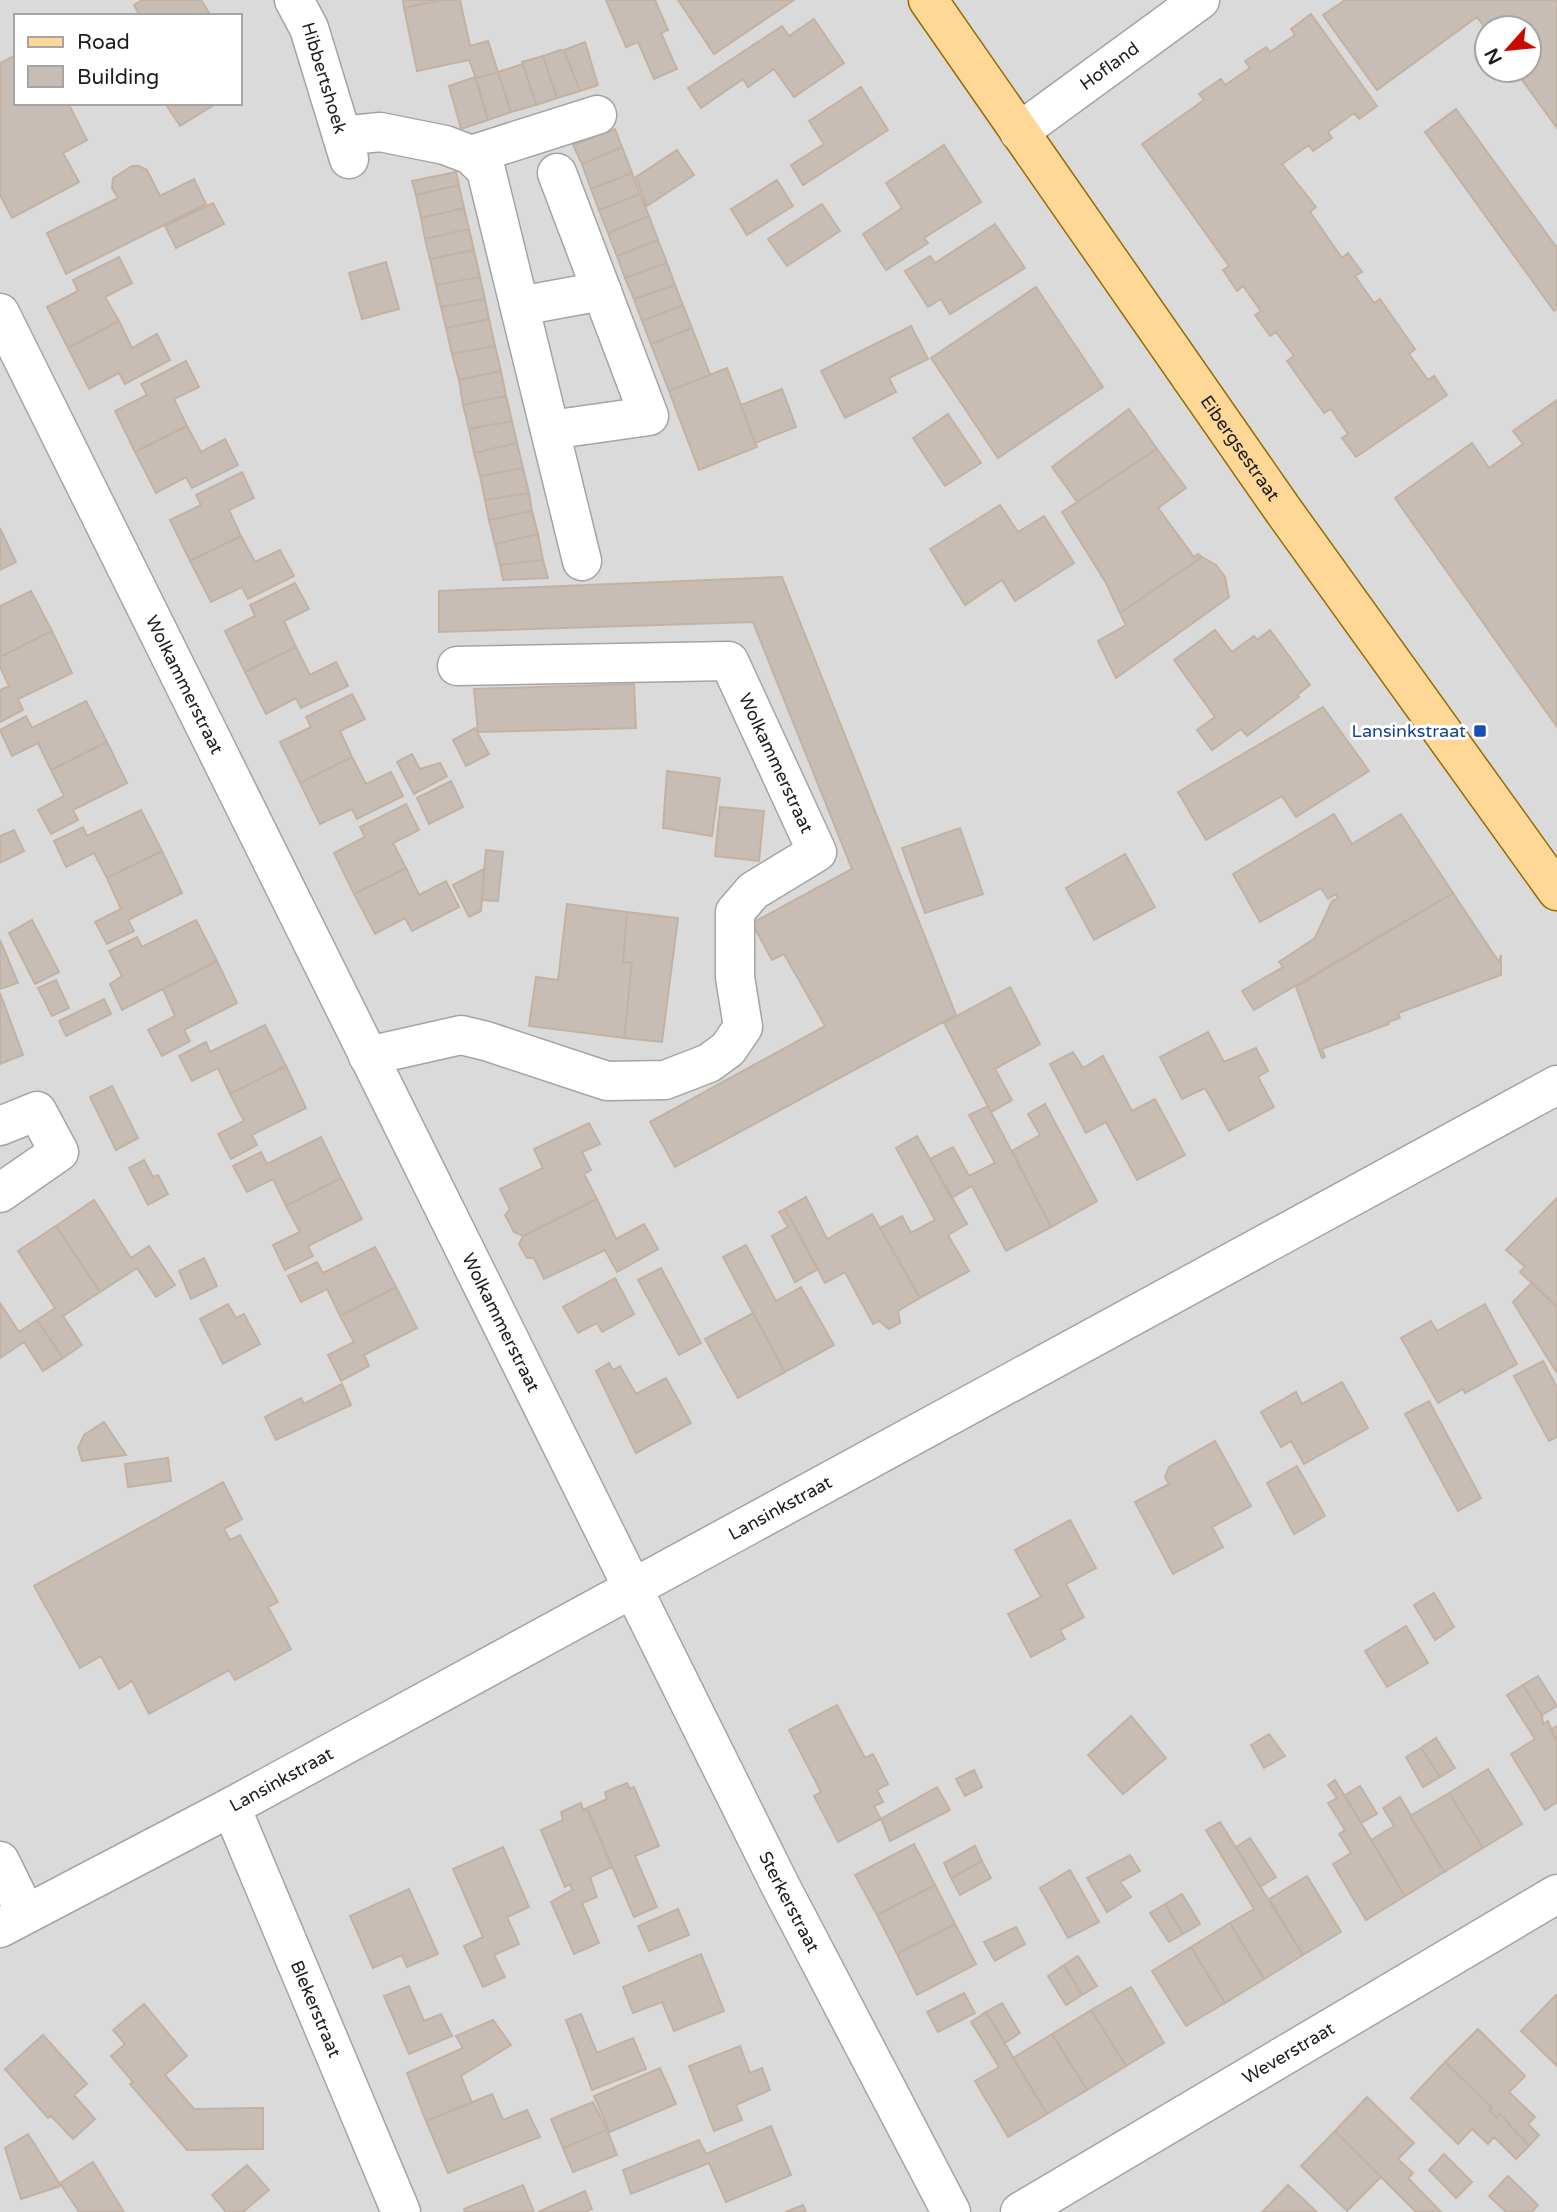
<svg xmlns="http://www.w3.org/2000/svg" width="1557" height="2212" viewBox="0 0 1557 2212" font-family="'Varela Round',sans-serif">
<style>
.residential{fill:#dbdada;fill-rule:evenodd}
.building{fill:#c7bdb5;stroke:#c2b2a3;stroke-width:2}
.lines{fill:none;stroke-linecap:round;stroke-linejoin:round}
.minor-casing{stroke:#a4a4a4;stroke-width:41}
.major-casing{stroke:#966b00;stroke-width:41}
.minor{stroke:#fff;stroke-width:38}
.major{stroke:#ffd797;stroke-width:38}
.transit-dot{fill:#1a4fb4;stroke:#fff;stroke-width:2.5}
.labels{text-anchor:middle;stroke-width:6;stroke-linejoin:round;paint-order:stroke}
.street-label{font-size:18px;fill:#1d1d1d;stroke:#fff}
.transit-label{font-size:18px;fill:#164399;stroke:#fff;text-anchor:end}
</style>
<rect width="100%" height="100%" fill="#efebe2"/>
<path class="residential" d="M0,0H1557V2212H0ZM16,16H240V103H16ZM1487,28H1529V70H1487Z"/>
<path class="building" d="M142,0H201L211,16H140L134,5Z
M403,0H442L404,8Z
M442,0H460L470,46L488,41L498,72L476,78L469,60L417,71L404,8Z
M606,0H655L668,30L661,33L677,69L654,79L638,42L626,47Z
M678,0H794L714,54Z
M1345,0H1557V128L1515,70H1529V28H1487V31L1477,17L1377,90L1323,15Z
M1311,14L1377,106L1359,119L1354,113L1328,132L1332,138L1313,151L1309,145L1282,164L1316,207L1310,212L1342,258L1348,253L1362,272L1355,276L1374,303L1380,299L1415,349L1409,354L1428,380L1434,376L1447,395L1356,457L1342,438L1348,434L1331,409L1324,413L1287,361L1294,356L1276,332L1270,336L1255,315L1261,311L1243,286L1237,291L1223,270L1229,266L1142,144L1204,100L1199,94L1221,79L1225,85L1250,68L1245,61L1266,47L1270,52L1295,35L1291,29Z
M814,19L844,63L794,97L774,69L748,87L743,79L701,108L688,88L782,26L789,36Z
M585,42L598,85L580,91L564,50Z
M560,50H564L580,91L557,98L543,56Z
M16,55V103H68L87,140L63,153L79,182L12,218L0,195V63Z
M543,56L557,98L536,105L522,62Z
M523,64L536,105L511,112L498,72Z
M498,72L511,112L488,120L476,78Z
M475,77L488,120L461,129L449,86Z
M861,87L888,130L803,185L791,165L824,144L809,121Z
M165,103H217L180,126Z
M1456,109L1557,248V309L1554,311L1425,132Z
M615,129L622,147L582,164L573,145Z
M944,145L981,202L924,238L928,243L886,270L863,234L902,208L886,183Z
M622,147L632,173L591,189L582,164Z
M677,150L694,175L647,206L636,177Z
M132,166H139L147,170L160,196L194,179L206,204L66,274L47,233L118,198L112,188L113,178Z
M456,172L459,185L416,195L412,181Z
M632,173L640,194L599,210L591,189Z
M777,180L793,206L747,235L731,209Z
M459,185L464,208L421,218L416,195Z
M640,194L649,216L608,233L599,210Z
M213,203L224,224L176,248L165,226Z
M822,204L840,231L787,266L768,239Z
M464,208L469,229L425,239L421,218Z
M649,216L658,240L617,256L608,233Z
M995,224L1025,268L950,314L941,299L928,307L905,271L930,256L935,263Z
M469,229L474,250L430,259L425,239Z
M658,240L667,263L625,278L617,256Z
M474,250L480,277L436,285L430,259Z
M119,257L132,283L105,297L119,321L68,348L47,307L78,291L73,280Z
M386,262L399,309L362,319L349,273Z
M667,263L675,285L634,299L625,278Z
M480,277L485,299L441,307L436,285Z
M675,285L683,305L642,321L634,299Z
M1036,287L1103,387L998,458L931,358Z
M485,299L489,319L446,328L441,307Z
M683,305L692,328L651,344L642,321Z
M489,319L495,346L452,354L446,328Z
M119,321L132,348L157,334L170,360L125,384L119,373L89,389L68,348Z
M911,326L928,359L889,378L896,392L845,418L821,371Z
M692,328L710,375L669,391L651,344Z
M495,346L501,371L459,380L452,354Z
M186,361L199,387L174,399L187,426L135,452L115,411L147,395L141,384Z
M727,368L757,447L699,470L669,391Z
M501,371L506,396L463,405L459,380Z
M782,389L796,427L755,443L741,405Z
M506,396L512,421L469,429L463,405Z
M1557,400V727L1395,498L1472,443L1489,468L1523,444L1513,431Z
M1129,409L1157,449L1077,502L1052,467Z
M948,414L981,463L945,486L913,438Z
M512,421L517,443L474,453L469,429Z
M187,426L201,452L225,439L238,465L192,488L186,477L156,493L135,452Z
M517,443L523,468L480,476L474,453Z
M1157,449L1186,488L1158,508L1194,557L1198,554L1202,557L1120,613L1106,583L1062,512Z
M523,468L529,493L485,500L480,476Z
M242,472L254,498L229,510L241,536L190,561L170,520L201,505L196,495Z
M529,493L532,511L489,520L485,500Z
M1000,505L1018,532L1044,516L1074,563L1015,601L1002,580L965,605L930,549Z
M532,511L538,534L495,544L489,520Z
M0,528L16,562L0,570Z
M538,534L543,560L500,565L495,544Z
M241,536L255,562L280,550L294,576L248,599L242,587L211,602L190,561Z
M1202,557L1216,565L1225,577L1229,597L1116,678L1098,641L1126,625L1120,613Z
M543,560L548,578L503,580L500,565Z
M782,577L956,1015L675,1167L650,1122L825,1026L784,954L772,960L752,923L852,869L753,622L439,632V591Z
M295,583L309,609L284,621L296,647L245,672L225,631L255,616L250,605Z
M31,591L52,631L0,657V606Z
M1215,630L1232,652L1254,636L1257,640L1270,630L1310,685L1297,695L1299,697L1247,736L1241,729L1212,750L1197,730L1215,717L1174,660Z
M52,631L72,673L18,699L23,710L0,722V690L9,686L0,667V657Z
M296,647L310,675L336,662L348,686L301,708L296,698L266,714L245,672Z
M634,684L636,728L478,732L474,689Z
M352,694L365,719L340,731L352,757L300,783L280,742L311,727L306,717Z
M86,701L107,742L51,770L38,743L12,756L0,730L26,716L32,728Z
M1323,707L1369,771L1296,817L1282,796L1206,840L1178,792Z
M475,728L489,754L466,766L453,740Z
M107,742L127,783L73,810L78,820L51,834L38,810L64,796L51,770Z
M412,754L420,769L440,763L447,776L414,794L397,762Z
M352,757L366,784L391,772L403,796L357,819L352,809L320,824L300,783Z
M667,771L720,778L712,836L663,828Z
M451,781L463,807L429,824L417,798Z
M406,804L419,830L393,843L406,868L354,894L334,853L365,837L360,827Z
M720,807L764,811L759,861L715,856Z
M141,810L162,851L107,878L94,853L66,867L54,841L83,827L87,836Z
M1334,814L1352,844L1401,814L1453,893L1254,1010L1242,991L1283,967L1279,962L1315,938L1332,901L1338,898L1336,894L1328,899L1321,888L1260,922L1233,874Z
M960,828L983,894L925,913L902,848Z
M14,830L24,851L0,863V836Z
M486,850L503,852L498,901L482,900Z
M162,851L182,893L128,920L134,931L107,944L95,922L121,909L107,878Z
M1125,854L1155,907L1094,940L1066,888Z
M406,868L419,895L446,881L459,907L412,931L405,918L375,934L354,894Z
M484,869L481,911L469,917L453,885Z
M1453,893L1499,962L1501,955V975L1398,1013L1400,1018L1388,1022L1389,1024L1322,1049L1325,1057L1322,1058L1296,987Z
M567,904L627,912L623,962L632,963L624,1038L529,1026L536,977L558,980Z
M627,912L678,918L662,1042L624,1038L632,963L623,962Z
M32,920L59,972L35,984L9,933Z
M196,920L217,961L122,1010L110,984L122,976L109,951L137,937L142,947Z
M0,940L18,983L0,989Z
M217,961L237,1003L184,1030L190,1041L162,1056L148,1030L175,1016L163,989Z
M56,980L69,1008L52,1016L38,988Z
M1010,987L1040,1044L995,1069L1012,1100L991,1112L944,1023Z
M0,993L23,1055L0,1064Z
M104,999L111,1014L66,1036L59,1021Z
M265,1025L286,1066L230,1094L218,1068L192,1081L179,1056L206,1042L210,1052Z
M1208,1032L1224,1062L1256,1048L1268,1071L1258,1077L1274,1107L1229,1131L1205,1088L1182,1099L1160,1057Z
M1073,1052L1083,1068L1103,1056L1132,1111L1155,1099L1185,1155L1137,1180L1106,1122L1086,1133L1050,1064Z
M286,1066L306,1108L252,1135L257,1145L231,1159L218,1134L244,1121L230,1094Z
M112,1086L138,1138L116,1150L90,1097Z
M1045,1104L1097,1201L1051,1227L1012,1151L1040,1135L1028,1114Z
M988,1106L1051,1227L1006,1251L972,1186L951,1198L930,1159L953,1147L969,1176L995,1163L969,1115Z
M589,1123L600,1144L582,1152L591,1170L584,1174L597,1199L523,1236L514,1232L505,1215L510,1209L500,1189L543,1168L534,1149Z
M917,1136L967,1224L948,1235L969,1271L920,1298L880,1228L902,1216L911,1233L935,1220L896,1148Z
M321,1137L341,1178L286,1206L273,1179L247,1192L233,1166L261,1152L267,1164Z
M144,1160L153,1177L158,1175L168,1194L148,1205L129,1168Z
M341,1178L362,1219L308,1246L313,1256L285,1270L273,1245L300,1232L286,1206Z
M806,1197L827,1239L872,1214L920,1298L898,1311L900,1323L889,1329L879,1321L873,1324L845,1272L825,1283L785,1209Z
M1557,1198V1307L1520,1272L1525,1267L1506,1250Z
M597,1199L616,1239L644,1224L658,1249L617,1272L605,1250L544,1279L534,1258H527L519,1244L523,1236Z
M94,1200L131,1258L149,1246L175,1285L156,1297L137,1268L100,1292L56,1226Z
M785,1209L818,1269L795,1282L772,1236L788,1227L779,1212Z
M56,1226L100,1292L63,1316L82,1345L63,1358L37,1320L55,1308L18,1251Z
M746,1245L776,1301L801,1287L834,1345L785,1372L723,1257Z
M375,1247L396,1287L340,1316L327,1289L301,1302L288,1276L317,1262L323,1273Z
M204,1258L217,1286L191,1299L179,1271Z
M661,1268L701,1343L679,1355L638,1280Z
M615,1278L634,1314L602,1332L597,1323L578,1333L563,1307Z
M1532,1283L1557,1307V1373L1513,1302Z
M396,1287L417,1328L364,1355L369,1366L341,1381L328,1355L354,1342L340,1316Z
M0,1303L19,1332L37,1320L63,1358L43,1371L24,1342L0,1358Z
M228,1304L236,1318L244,1314L260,1344L223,1364L200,1319Z
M1485,1304L1517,1364L1465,1393L1463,1389L1438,1403L1401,1338L1431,1321L1437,1331Z
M753,1313L785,1372L738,1398L705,1339Z
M1543,1361L1557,1387V1437L1549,1441L1514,1376Z
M609,1363L613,1370L620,1366L636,1394L666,1378L691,1423L636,1453L596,1371Z
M1342,1382L1368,1428L1304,1464L1291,1441L1281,1447L1261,1412L1296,1392L1302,1404Z
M342,1384L351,1405L276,1440L265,1417L301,1398L304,1404Z
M1429,1401L1481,1498L1458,1511L1405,1414Z
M104,1422L126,1455L82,1461L78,1448L84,1435Z
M1215,1441L1251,1506L1212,1527L1223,1547L1173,1574L1135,1502L1169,1484L1165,1477L1169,1467Z
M168,1458L171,1481L128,1487L125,1464Z
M1297,1466L1325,1516L1294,1534L1267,1483Z
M223,1482L242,1519L224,1529L230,1540L240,1535L278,1602L268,1607L291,1649L235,1680L229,1670L149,1714L132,1681L119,1689L101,1656L80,1668L34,1586Z
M1070,1520L1096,1568L1066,1584L1084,1617L1060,1630L1065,1639L1031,1657L1008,1614L1041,1597L1015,1550Z
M1434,1593L1454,1627L1435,1640L1414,1605Z
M1406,1626L1428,1663L1387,1687L1365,1651Z
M1538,1676L1557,1706L1542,1715L1523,1685Z
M1523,1685L1542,1715L1543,1724L1548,1721L1557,1742V1802L1545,1810L1511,1754L1535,1739L1507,1695Z
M837,1705L865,1758L873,1754L888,1784L877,1790L883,1802L874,1806L881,1819L838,1842L814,1796L821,1792L789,1730Z
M1131,1716L1166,1758L1123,1794L1088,1755Z
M1557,1726V1742L1550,1730Z
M1269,1734L1285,1756L1264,1768L1251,1745Z
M1436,1738L1455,1768L1440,1777L1421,1748Z
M1421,1748L1440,1777L1423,1787L1406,1757Z
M1488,1769L1522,1824L1483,1848L1449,1793Z
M974,1770L982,1787L965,1796L956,1779Z
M1335,1780L1405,1896L1366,1920L1333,1864L1351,1853L1339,1834L1345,1830L1328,1803L1337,1798L1328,1785Z
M627,1783L630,1789L634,1787L659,1846L635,1856L657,1907L634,1917L587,1808L607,1799L605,1792Z
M1360,1786L1377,1814L1361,1823L1345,1795Z
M937,1787L950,1810L890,1841L881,1819Z
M1449,1793L1483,1848L1444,1872L1410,1816Z
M1400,1797L1444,1872L1405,1896L1371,1840L1394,1826L1383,1808Z
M581,1803L583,1810L587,1808L612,1867L590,1877L597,1897L582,1903L599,1943L574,1954L551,1902L572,1890L570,1884L565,1887L541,1830L563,1820L561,1812Z
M1220,1822L1303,1955L1264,1979L1230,1923L1254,1909L1206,1830Z
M1250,1838L1276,1877L1260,1887L1236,1847Z
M914,1844L935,1885L877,1915L855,1875Z
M975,1846L982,1861L951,1878L944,1863Z
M503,1847L529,1907L507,1917L519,1944L494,1955L505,1977L483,1987L464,1946L483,1937L453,1869Z
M1130,1855L1140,1871L1120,1882L1131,1897L1107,1912L1087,1878Z
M982,1861L991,1878L960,1895L951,1878Z
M1070,1870L1099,1922L1068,1938L1040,1888Z
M1307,1876L1341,1932L1303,1955L1269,1899Z
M935,1885L955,1924L897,1954L877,1915Z
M409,1889L438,1954L407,1967L402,1955L373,1968L350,1916Z
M1182,1894L1200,1924L1183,1934L1165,1904Z
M1165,1904L1183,1934L1169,1942L1150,1913Z
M678,1909L689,1935L649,1951L638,1926Z
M1230,1923L1264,1979L1225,2003L1191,1947Z
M955,1924L976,1964L917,1995L897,1954Z
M1016,1927L1025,1944L995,1961L984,1942Z
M1191,1947L1225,2003L1186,2026L1152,1971Z
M701,1954L724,2011L674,2031L662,2002L633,2013L623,1987Z
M1078,1956L1097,1986L1082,1995L1064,1965Z
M1064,1965L1082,1995L1066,2005L1048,1976Z
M409,1986L424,2021L441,2014L452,2036L409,2054L384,1996Z
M1131,1987L1164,2043L1126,2066L1091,2010Z
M964,1993L975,2013L938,2032L927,2012Z
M1556,1995H1557V2066L1521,2031Z
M1002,2003L1020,2033L1005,2043L986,2012Z
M144,2004L187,2056L165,2075L194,2109L263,2108V2149L187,2150L130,2084L133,2082L111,2056L125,2044L113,2030Z
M1091,2010L1126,2066L1087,2090L1052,2034Z
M986,2012L1047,2114L1008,2137L975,2081L999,2067L971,2022Z
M581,2014L597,2053L633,2038L646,2069L592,2090L566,2020Z
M493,2020L511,2045L461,2076L472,2103L426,2121L407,2073L463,2048L456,2036Z
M1478,2029L1525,2076L1509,2092L1535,2117L1528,2124L1539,2135L1529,2146L1499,2113L1497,2118L1489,2110L1492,2108L1445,2062Z
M1052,2034L1087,2090L1047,2114L1013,2058Z
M43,2035L87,2084L74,2095L95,2119L73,2139L51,2116L48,2118L5,2069Z
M740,2046L750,2073L762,2068L770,2090L736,2105L742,2120L714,2131L689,2066Z
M1445,2062L1492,2108L1489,2110L1497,2118L1499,2113L1529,2146L1516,2159L1494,2137L1488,2144L1472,2129L1458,2144L1411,2098Z
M660,2068L676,2104L610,2132L594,2096Z
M492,2094L503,2120L527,2110L540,2137L448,2173L426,2121Z
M1367,2097L1414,2143L1398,2159L1413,2173L1408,2178L1441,2212H1416L1335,2131Z
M593,2102L607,2130L563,2148L551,2119Z
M771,2126L791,2175L726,2202L709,2163L631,2194L623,2170L699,2140L706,2154Z
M607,2130L617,2155L573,2172L563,2148Z
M1335,2131L1381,2177L1347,2211L1301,2166Z
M28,2134L61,2186L21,2199L5,2148Z
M1444,2154L1472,2182L1456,2198L1429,2170Z
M93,2162L124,2212H79L60,2183Z
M247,2165L269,2190L243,2212H226L212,2195Z
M1508,2176L1538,2205L1532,2212H1506L1489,2196Z
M523,2185L534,2212H465L464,2209Z
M1288,2185L1317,2212H1262Z
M585,2191L592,2209L585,2212H538Z
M803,2205L806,2212H785Z"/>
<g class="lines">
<g class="minor-casing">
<g id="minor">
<path id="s1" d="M294,0L309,28L349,159"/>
<path id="s2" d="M1019,132L1200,0"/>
<path d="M342,136L380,132L445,145L471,155L486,170L582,561"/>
<path d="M471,155L597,115"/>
<path d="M520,306L602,291"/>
<path id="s3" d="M0,313L780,1885L951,2212"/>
<path d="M550,430L649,416L557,173"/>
<path d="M368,1056L461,1035L486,1041L607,1081L665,1080L709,1063L728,1049L743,1027L735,977V912L753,891L817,852L729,661L457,666"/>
<path d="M0,1126L37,1111L59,1152L0,1193"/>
<path id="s4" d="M231,1807L401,2212"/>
<path d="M0,1861L26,1914"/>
<path id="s5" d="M0,1928L231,1807L1557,1085"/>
<path id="s6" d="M1020,2212L1557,1894"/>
</g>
</g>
<g class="major-casing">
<g id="major">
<path id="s7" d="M928,0L1283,510L1557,891"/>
</g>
</g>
<use href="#minor" class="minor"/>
<use href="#major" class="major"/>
</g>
<rect class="transit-dot" x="1473" y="724" width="14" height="14" rx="3.5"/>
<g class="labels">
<g class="street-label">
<text dy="6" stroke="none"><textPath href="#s2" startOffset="112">Hofland</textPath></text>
<text dy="6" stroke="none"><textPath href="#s1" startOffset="84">Hibbertshoek</textPath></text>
<text dy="6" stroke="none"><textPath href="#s7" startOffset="546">Eibergsestraat</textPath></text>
<text dy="6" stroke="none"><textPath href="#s3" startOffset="415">Wolkammerstraat</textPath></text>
<text transform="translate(776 763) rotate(65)" y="6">Wolkammerstraat</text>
<text dy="6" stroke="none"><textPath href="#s3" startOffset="1127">Wolkammerstraat</textPath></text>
<text dy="6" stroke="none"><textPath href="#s5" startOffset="886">Lansinkstraat</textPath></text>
<text dy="6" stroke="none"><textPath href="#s5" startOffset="318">Lansinkstraat</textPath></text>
<text dy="6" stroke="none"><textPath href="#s3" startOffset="1774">Sterkerstraat</textPath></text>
<text dy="6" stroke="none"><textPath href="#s4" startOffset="219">Blekerstraat</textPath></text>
<text dy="6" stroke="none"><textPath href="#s6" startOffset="312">Weverstraat</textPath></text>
</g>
<g class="transit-label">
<text x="1466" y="737">Lansinkstraat</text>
</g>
</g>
<rect x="14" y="14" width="228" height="91" fill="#ffffff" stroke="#a5a5a5" stroke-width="2"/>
<rect x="28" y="37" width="35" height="10" fill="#ffd797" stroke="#a5a5a5" stroke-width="2"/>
<text x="77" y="49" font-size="21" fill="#1d1d1d">Road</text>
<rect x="28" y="66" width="35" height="21" fill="#c7bdb5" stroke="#a5a5a5" stroke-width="2"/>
<text x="77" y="84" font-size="21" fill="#1d1d1d">Building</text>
<g transform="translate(1508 49) rotate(243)"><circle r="33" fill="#ffffff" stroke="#a5a5a5" stroke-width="2"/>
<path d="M0-5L12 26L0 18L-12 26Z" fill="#ca0900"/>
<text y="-10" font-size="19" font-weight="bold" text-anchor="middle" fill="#1d1d1d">N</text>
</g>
</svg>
